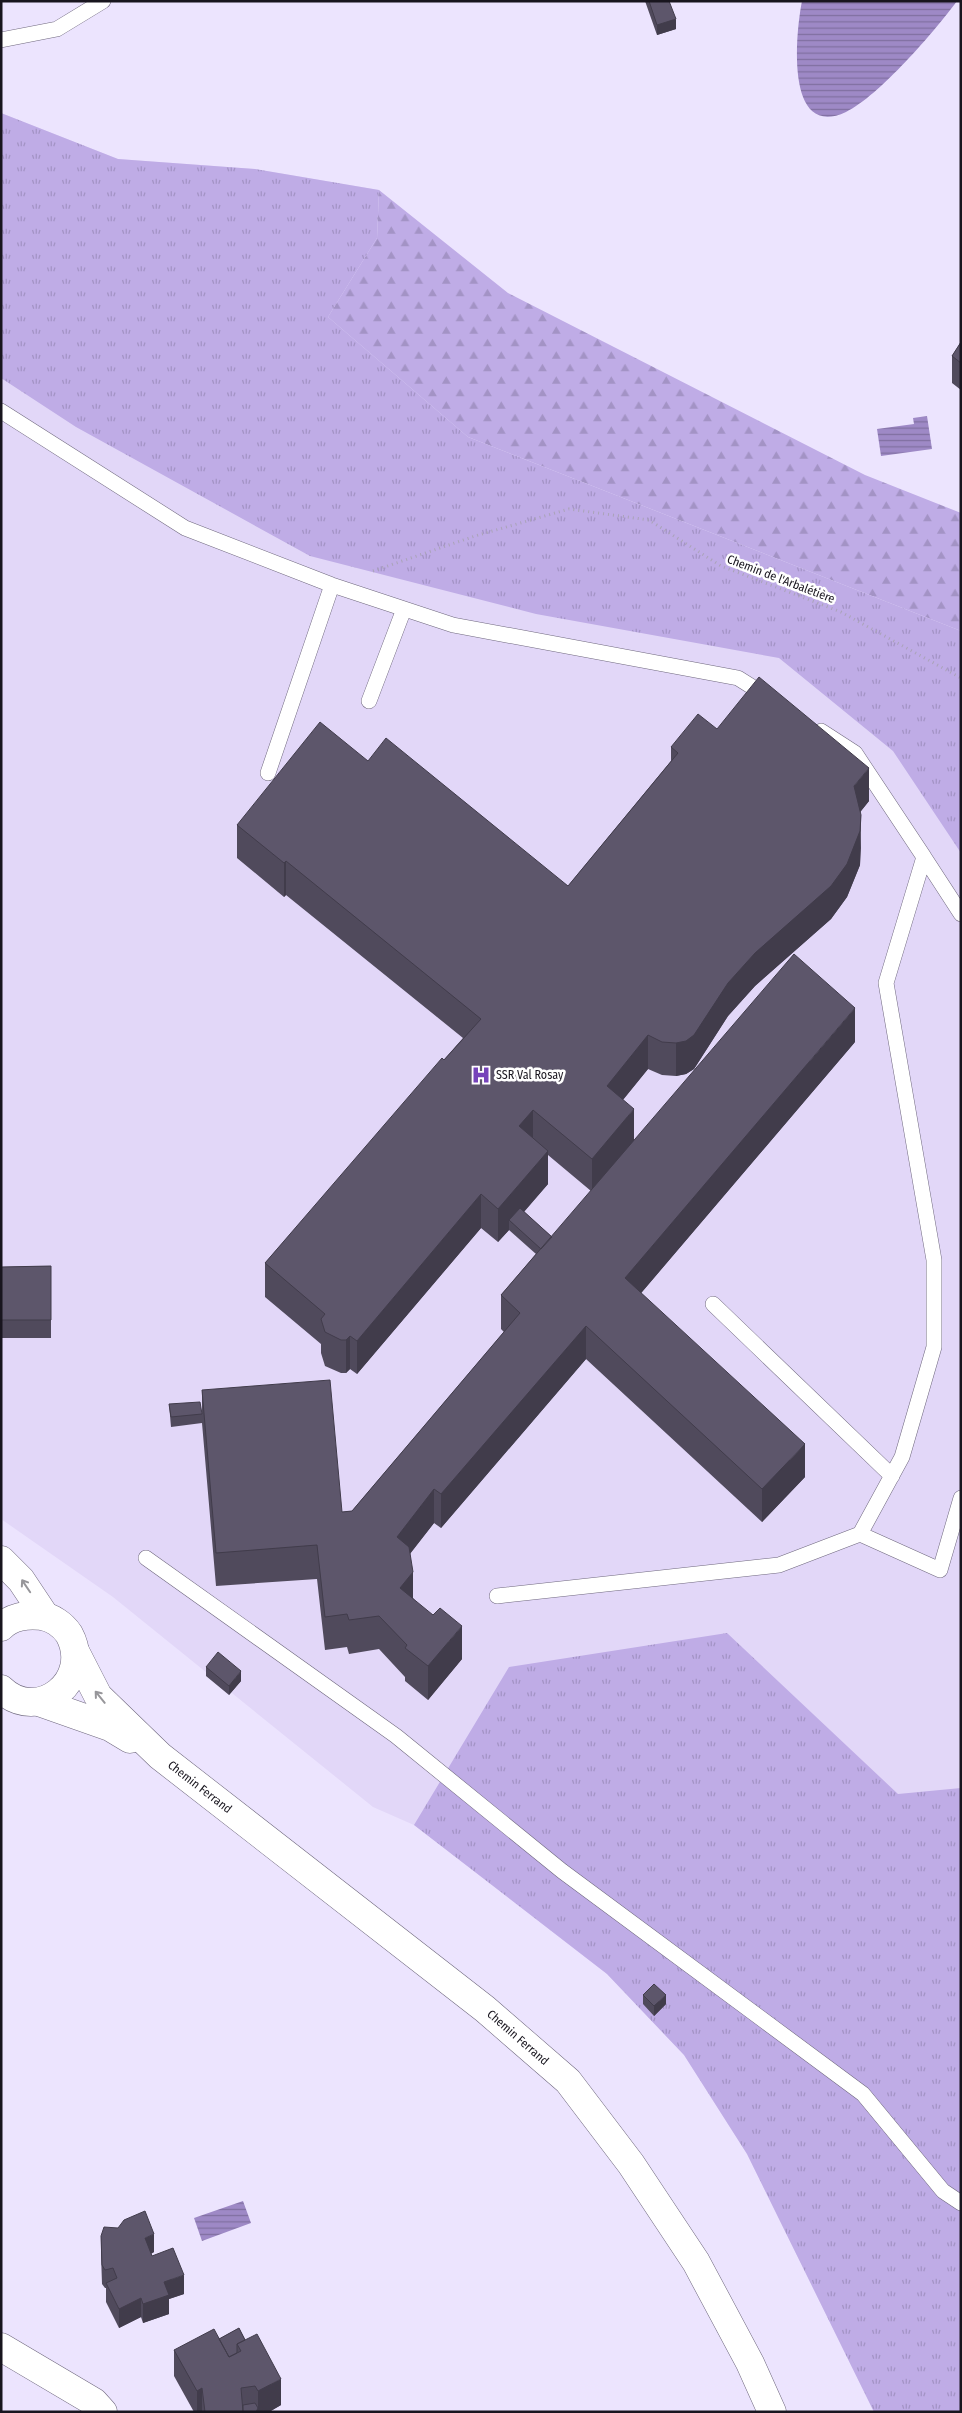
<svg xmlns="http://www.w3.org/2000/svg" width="962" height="2413" viewBox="0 0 962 2413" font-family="'Fira Sans Condensed',sans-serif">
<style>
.built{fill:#e2d7f8}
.forest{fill:url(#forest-firs)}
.park{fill:url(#park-tufts)}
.water{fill:url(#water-rules)}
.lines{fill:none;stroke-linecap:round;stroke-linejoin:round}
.service-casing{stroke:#6f687e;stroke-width:16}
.minor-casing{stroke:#6f687e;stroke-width:29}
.path{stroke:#aaa3b8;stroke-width:3;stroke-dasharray:1 4;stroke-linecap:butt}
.service{stroke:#fff;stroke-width:15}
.minor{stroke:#fff;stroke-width:28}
.wall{fill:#504a5c;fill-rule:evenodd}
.shaded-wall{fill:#413c4b}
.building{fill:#5d566b;stroke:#413c4b}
.oneway{stroke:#97969a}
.labels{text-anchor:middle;stroke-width:5;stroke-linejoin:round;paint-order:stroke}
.street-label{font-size:12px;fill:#18151e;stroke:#fff}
.poi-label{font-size:12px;fill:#18151e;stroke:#fff;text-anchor:start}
</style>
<defs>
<pattern id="forest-firs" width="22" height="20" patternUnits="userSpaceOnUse" patternTransform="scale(1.25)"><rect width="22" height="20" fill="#bface6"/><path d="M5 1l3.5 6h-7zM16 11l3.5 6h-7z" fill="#a393c5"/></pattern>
<pattern id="park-tufts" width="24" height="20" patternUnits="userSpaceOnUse" patternTransform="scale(1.25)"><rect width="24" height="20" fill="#bface6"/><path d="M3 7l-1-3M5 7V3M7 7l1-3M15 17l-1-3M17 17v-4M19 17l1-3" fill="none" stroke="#a393c5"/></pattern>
<pattern id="water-rules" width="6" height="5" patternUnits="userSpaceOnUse" patternTransform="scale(1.25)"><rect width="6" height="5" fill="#9e89c6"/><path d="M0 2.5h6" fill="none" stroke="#806fa0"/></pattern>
</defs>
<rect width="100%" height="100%" fill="#ece4fe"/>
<path class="built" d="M1,113L118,159L255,169L379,190L377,238L468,437L961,631V2412H874L747,2154L684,2055L607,1974L414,1825L373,1807L113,1597L1,1519Z"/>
<path class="forest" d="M379,190L508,293L865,475L961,513V631L468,437L328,317L377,238Z"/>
<path class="park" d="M1,113L118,159L255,169L379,190L377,238L328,317L468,437L961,631V853L893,751L779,658L536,614L310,556L76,427L1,378Z
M727,1633L898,1794L961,1788V2412H874L747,2154L684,2055L607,1974L414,1825L509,1667Z"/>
<path class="water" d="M802,1H957C935,31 879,96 846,112C784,141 796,31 802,1Z
M927,416L932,449L881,456L877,429L914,424L913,418Z
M243,2201L251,2223L202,2241L194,2218Z"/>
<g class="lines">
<g class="service-casing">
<path id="service" d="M1,40L57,29L103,1
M1,411L185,528L332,585L453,625L738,678L768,697
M369,701L404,609
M821,731L855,753L924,857L886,983L934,1260V1347L902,1457L860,1534L940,1570L961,1498
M268,773L332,585
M924,857L961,914
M713,1304L892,1476
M146,1558L396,1736L562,1871L863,2094L943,2191L961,2203
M497,1596L779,1565L860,1534"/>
</g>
<g class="minor-casing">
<g id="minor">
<path d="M1,1560L21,1580L45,1616"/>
<path d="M1,1627C11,1617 27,1614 41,1616C52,1617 63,1625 69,1634C94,1680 38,1725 1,1689"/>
<path id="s1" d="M76,1653L98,1696L160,1756L485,2009L568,2081L631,2164L696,2262L750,2363L772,2412"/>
<path d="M39,1702L110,1727L130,1739"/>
<path d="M1,2347L94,2402L103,2412"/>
</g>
</g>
<path class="path" d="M373,571L475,536L569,509L649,520L721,566L841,612L961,678"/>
<use href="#service" class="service"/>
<use href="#minor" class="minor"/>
</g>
<path class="wall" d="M645,1H669L676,29L657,35Z
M961,342V390L952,383V356Z
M717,729L869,801L860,812L861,848L860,865L847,897L831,919L755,986L728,1016L694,1069L686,1074L676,1076L662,1075L648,1069L623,1100L634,1141L855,1042L641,1293L805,1477L762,1522L586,1359L441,1528L434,1523L410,1554L413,1598L462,1659L428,1700L405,1681V1677L379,1649L349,1654L347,1647L325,1650L317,1579L216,1586L202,1423L171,1427L169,1404L202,1414V1390L342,1512L352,1511L504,1332L501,1329V1295L536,1254L509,1230L498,1242L481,1228L357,1374L350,1369L346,1373H341L325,1366L321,1353V1344L265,1297V1263L463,1038L286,895L284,897L237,858V825L368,761L568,886L671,761V747ZM548,1155L591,1191L552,1237L524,1212L548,1184Z
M51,1266V1338H1V1267Z
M206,1667L241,1681L229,1695L206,1676Z
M643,1995L666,2004L654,2016L643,2004Z
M101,2236L154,2252L151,2254L152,2256L184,2294L169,2299V2314L143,2323L141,2317L119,2328L106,2302V2288H105L102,2284L101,2254Z
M239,2328L281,2405L269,2412H194L174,2376V2350L219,2339Z"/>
<path class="shaded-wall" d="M676,19V29L657,35V25Z
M869,768V801L854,820V786Z
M861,815L860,865L847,897L831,919L755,986L728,1016L694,1069L686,1074L676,1076V1043L728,983L755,953Z
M286,861V895L284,897V863Z
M855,1008V1042L625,1312V1278Z
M648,1035V1069L607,1119V1086Z
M634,1109V1142L592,1192V1159Z
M533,1110V1143L519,1126Z
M548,1151V1184L513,1224L509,1220V1230L498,1242V1209Z
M481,1194V1228L357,1374V1341Z
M586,1326V1359L441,1528V1494Z
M350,1336V1369L346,1373V1340Z
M805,1444V1477L762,1522V1489Z
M434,1489V1523L397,1570V1537Z
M413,1572V1605L400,1588Z
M462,1626V1659L428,1700V1666Z
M241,1671V1681L229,1695V1686Z
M666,1995V2004L654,2016V2006Z
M154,2234V2252L145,2256V2238Z
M184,2275V2294L169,2299V2314L143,2323V2304L164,2282Z
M141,2298V2317L119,2328V2309Z
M281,2379V2405L269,2412H256L258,2408V2391Z
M202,2388V2412H197V2391Z"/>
<path class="building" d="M649,1H669L676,19L657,25Z
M961,342V363L952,356Z
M759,677L869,768L854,786L861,815L860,831L847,864L831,886L755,953L728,983L694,1035L686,1041L676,1043L662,1042L648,1035L607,1086L634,1109L592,1159L533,1110L519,1126L548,1151L498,1209L481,1194L357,1341L350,1336L346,1340H341L325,1332L321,1319L325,1314L265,1263L442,1058L444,1060L481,1019L286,861L284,863L237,825L320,722L368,761L386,738L568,886L678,753L671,747L698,714L717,729Z
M794,954L855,1008L625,1278L805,1444L762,1489L586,1326L441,1494L434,1489L397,1537L409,1547L413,1572L400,1588L433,1615L440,1608L462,1626L428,1666L405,1648L407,1645L379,1616L349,1620L347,1614L325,1617L317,1545L216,1553L202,1390L330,1380L342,1512L352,1511L520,1313L501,1295Z
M520,1208L552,1237L541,1249L509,1220Z
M51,1266V1320H1V1267Z
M200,1402L202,1414L171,1417L169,1404Z
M218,1652L241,1671L229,1686L206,1667Z
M654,1984L666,1995L654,2006L643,1995Z
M145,2211L154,2234L145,2238L152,2256L173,2248L184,2275L164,2282L169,2295L143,2304L141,2298L119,2309L106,2283L117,2278L113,2268L105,2270L102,2265L101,2236L104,2227L118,2228L124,2220Z
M239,2328L245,2340L237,2344V2353L229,2357L219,2339Z
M214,2329L229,2357L241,2351L237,2344L257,2334L281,2379L258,2391L255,2386L241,2388L243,2412H205L202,2388L197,2391L174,2350Z
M255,2403L258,2408L256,2412H243V2405Z"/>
<defs><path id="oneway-shaft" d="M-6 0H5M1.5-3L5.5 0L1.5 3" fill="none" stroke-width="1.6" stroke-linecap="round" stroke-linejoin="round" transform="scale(1.25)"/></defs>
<g class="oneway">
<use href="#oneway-shaft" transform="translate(26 1586) rotate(-124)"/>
<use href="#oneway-shaft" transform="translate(100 1697) rotate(-129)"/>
</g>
<defs>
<g id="hospital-bare" transform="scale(1.5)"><path d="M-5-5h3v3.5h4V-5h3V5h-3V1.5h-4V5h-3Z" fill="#7643ba" stroke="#fff" stroke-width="2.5" paint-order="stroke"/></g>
</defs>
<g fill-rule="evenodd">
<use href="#hospital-bare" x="481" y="1075"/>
</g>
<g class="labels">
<g class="street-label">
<text transform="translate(781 579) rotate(21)" y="4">Chemin de l'Arbalétière</text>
<text dy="4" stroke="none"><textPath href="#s1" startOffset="185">Chemin Ferrand</textPath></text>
<text dy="4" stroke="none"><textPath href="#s1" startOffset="590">Chemin Ferrand</textPath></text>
</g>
<g class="poi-label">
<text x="496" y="1079">SSR Val Rosay</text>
</g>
</g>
<rect width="962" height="2413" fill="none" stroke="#18151e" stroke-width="5"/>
</svg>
